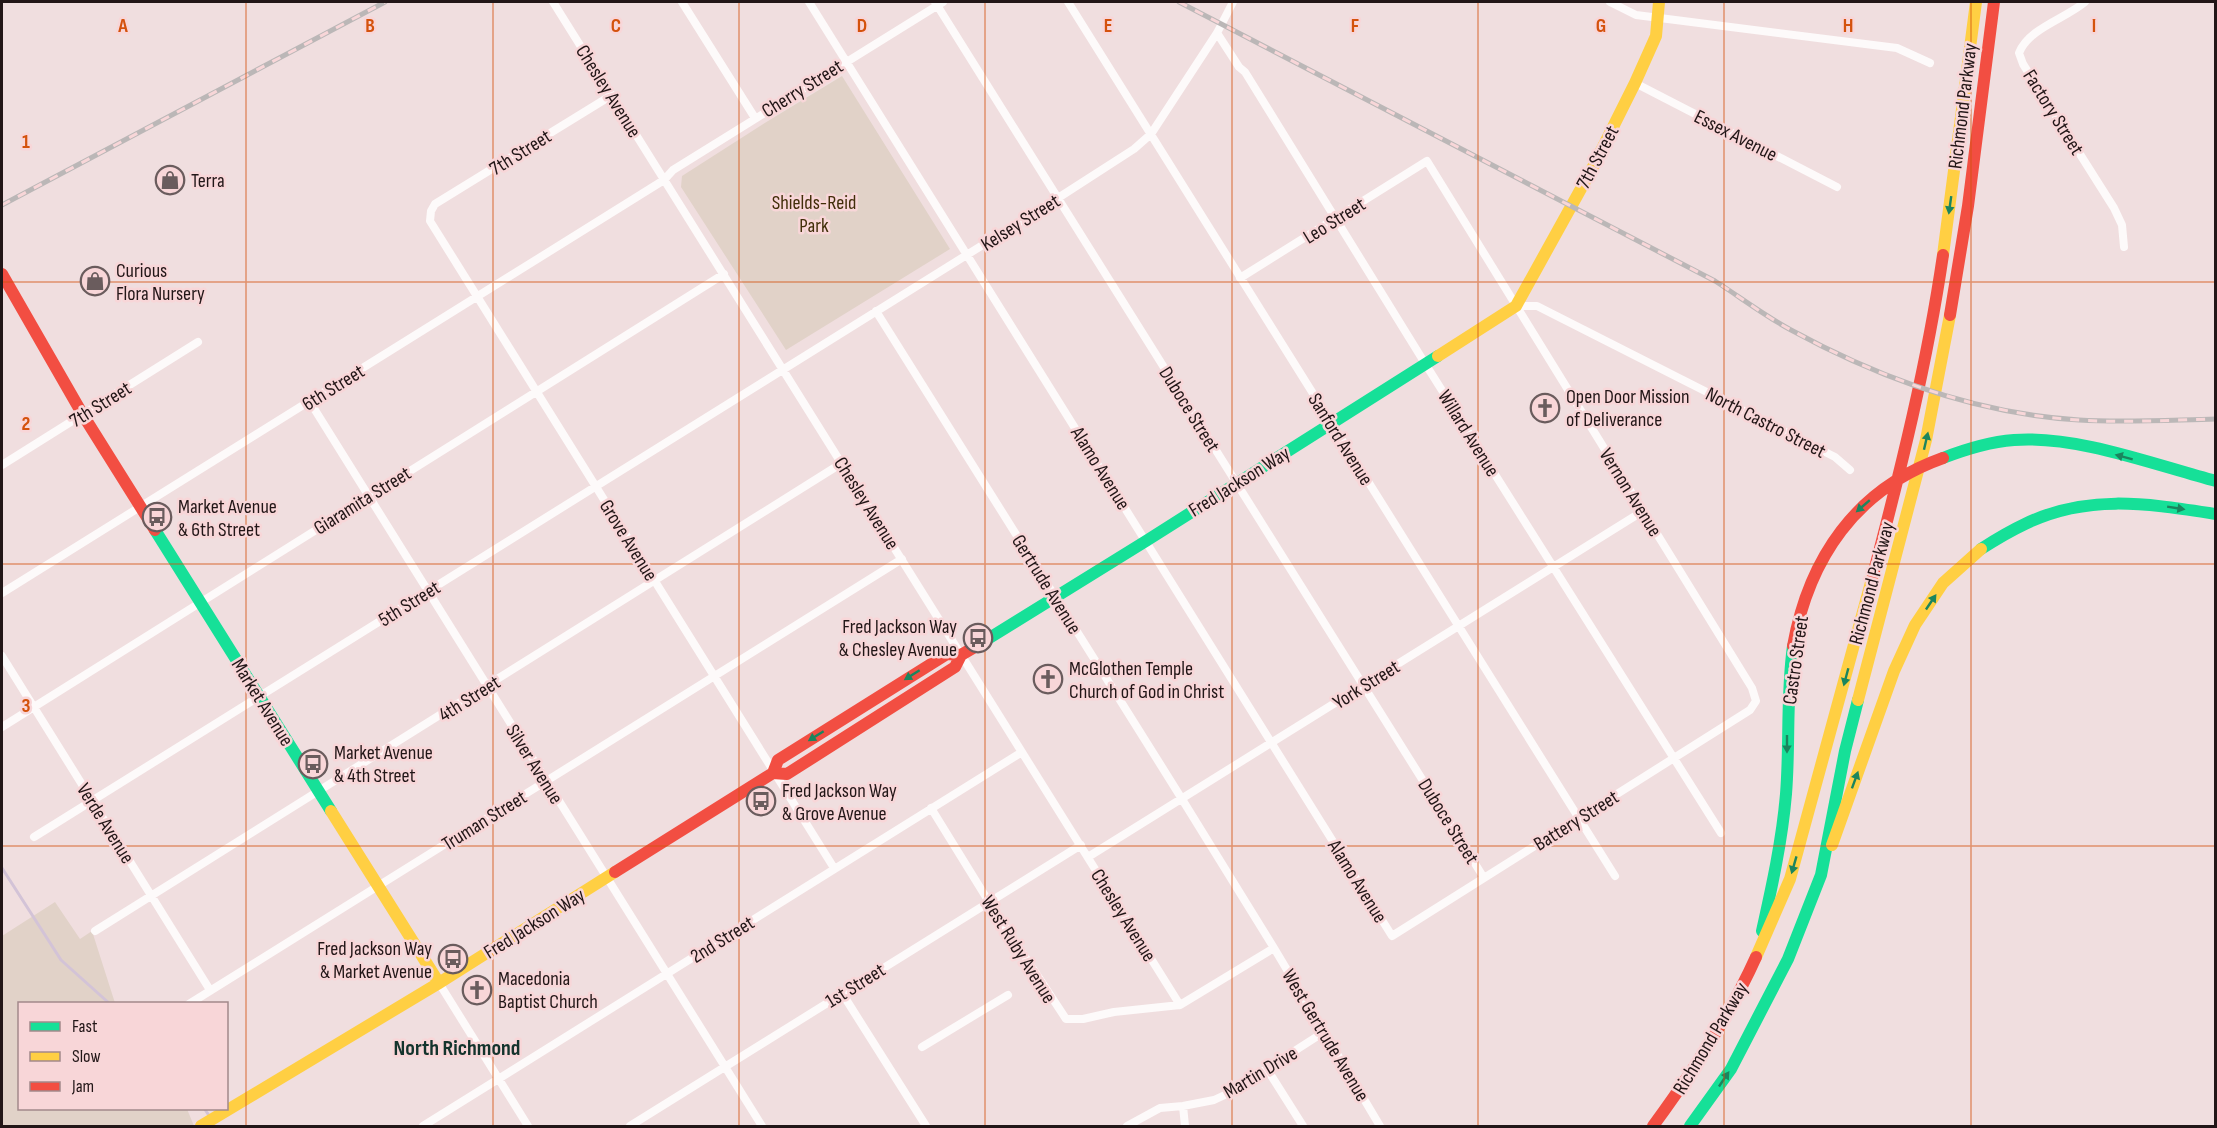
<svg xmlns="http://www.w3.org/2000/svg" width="2217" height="1128" viewBox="0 0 2217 1128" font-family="'Sofia Sans Condensed',sans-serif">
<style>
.green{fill:#e1d2c8}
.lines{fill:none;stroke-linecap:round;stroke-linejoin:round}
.stream{stroke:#d3c3d7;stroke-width:3}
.street{stroke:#fdfafa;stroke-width:8}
.fast{stroke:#16e098;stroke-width:12}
.slow{stroke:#ffcf43;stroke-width:12}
.jam{stroke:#f24e42;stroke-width:12}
.rail-casing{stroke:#bbb7b7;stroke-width:5}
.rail{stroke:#f8d6d8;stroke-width:3;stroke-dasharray:9;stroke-linecap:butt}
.oneway{fill:#1b855e}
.grid{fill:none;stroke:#d4520d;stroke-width:1.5;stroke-opacity:0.55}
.labels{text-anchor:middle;stroke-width:5;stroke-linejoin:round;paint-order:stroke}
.street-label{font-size:20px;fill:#221617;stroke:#f8d6d8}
.poi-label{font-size:20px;fill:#221617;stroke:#f8d6d8;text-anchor:start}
.park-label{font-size:20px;fill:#412e09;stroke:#f8d6d8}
.quarter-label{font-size:22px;font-weight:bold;fill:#14342d;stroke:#f8d6d8}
.grid-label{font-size:20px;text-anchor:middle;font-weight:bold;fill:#d4520d;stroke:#f8d6d8;stroke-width:5;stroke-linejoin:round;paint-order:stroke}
</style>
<rect width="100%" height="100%" fill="#f0dedf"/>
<path class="green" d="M842,76L950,249L786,350L681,187L682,176L768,121Z
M55,902L80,939L92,931L115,1003L20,1004V1108L187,1109L194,1126H2V936Z"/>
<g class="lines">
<path class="stream" d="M2,868L61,960L110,1004
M204,1108L210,1117"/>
<path class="street" d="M553,2L1180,1005
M682,2L755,118
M809,2L1392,936L1750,710L1756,701L1752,688L1427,161L1240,278
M935,2L1484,878
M1068,2L1615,876
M1610,2L1636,15L1897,48L1930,63
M2085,2C2065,19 2029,28 2019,53L2023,64L2114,208L2122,225L2124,247
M1217,33L1239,67L1245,72L1426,365L1721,833
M1635,83L1837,187
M612,95L435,204L431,211L430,221L834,868
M1516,306H1537L1835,457L1850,470
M876,311L1182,799L1274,948L1380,1126
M310,402L762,1126
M2,465L198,342
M2,593L664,180L673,170L943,2
M2,656L210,990
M2,727L724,274
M931,808L989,902L1066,1019H1083L1114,1012L1180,1005L1274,948
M34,837L1058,198L1134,149L1151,134L1217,33L1233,2
M1088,857L1643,511
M95,931L842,463
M439,983L528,1126
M842,993L926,1126
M189,1004L902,559
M922,1047L1008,995
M1267,1069L1303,1126
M1183,1106L1185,1126
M423,1126L1022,752
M630,1126L1081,845
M1127,1126L1160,1108L1183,1106L1214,1100L1229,1093L1324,1032"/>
<path class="fast" d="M1943,458C1966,449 1989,442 2014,440C2077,435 2155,465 2216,481
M155,530L331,811
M1981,549C1995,540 2010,531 2025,524C2088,493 2150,504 2216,514
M978,645L1146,541L1438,356
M1762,931C1772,886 1782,841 1786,794C1790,745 1786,696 1793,646
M1690,1126L1731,1069L1788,959L1821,875L1845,751L1858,700"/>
<path class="slow" d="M1943,255L1976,2
M1438,356L1516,306L1593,167L1635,83L1656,36L1659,2
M1858,700L1926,440L1950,315
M331,811L439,983
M1832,845L1894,671L1915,625L1943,583L1981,549
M1756,957L1790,879L1873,575
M201,1126L439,983L615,872"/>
<path class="jam" d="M2,274L83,415L155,530
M1950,315L1968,206L1994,2
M1873,575C1901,469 1927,364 1943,255
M1793,646C1809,558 1856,489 1943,458
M773,773L787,774L955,667L961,655L978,645
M615,872L773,773L778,760L947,654L961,655
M1653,1126C1692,1073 1729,1017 1756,957"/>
<g class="rail-casing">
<path id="rail" d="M1179,2L1715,281C1740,297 1765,316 1791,330C1879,378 1979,414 2079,420C2124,423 2170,420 2216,419
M2,205L385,2"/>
</g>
<use href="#rail" class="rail"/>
</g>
<defs><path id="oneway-solid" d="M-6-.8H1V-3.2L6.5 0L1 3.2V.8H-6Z" transform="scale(1.5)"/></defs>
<g class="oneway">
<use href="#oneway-solid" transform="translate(1950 205) rotate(98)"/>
<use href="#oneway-solid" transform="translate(1926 441) rotate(-77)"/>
<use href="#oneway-solid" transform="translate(2124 457) rotate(-165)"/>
<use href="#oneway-solid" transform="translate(1863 506) rotate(139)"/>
<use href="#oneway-solid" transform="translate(2176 508) rotate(9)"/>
<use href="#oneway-solid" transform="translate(1931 602) rotate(-56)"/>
<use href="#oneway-solid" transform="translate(912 675) rotate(148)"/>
<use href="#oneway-solid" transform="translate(1846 677) rotate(105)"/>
<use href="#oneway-solid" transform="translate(816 736) rotate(148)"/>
<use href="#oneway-solid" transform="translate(1787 744) rotate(90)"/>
<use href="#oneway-solid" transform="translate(1855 780) rotate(-70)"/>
<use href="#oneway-solid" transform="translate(1794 865) rotate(106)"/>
<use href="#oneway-solid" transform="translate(1724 1079) rotate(-56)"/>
</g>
<path class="grid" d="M246,2V1126M493,2V1126M739,2V1126M985,2V1126M1232,2V1126M1478,2V1126M1724,2V1126M1971,2V1126M2,282H2216M2,564H2216M2,846H2216"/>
<defs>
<g id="shop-ring" transform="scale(1.5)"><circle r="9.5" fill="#f8d6d8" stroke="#6a5c5d" stroke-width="1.5"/><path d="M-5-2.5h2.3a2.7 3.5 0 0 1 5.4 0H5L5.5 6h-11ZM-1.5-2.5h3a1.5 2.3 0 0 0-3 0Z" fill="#6a5c5d"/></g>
<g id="church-ring" transform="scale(1.5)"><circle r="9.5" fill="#f8d6d8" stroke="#6a5c5d" stroke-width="1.5"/><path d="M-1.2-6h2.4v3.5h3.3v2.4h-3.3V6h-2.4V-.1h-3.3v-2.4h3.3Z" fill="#6a5c5d"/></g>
<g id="bus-ring" transform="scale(1.5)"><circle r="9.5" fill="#f8d6d8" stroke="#6a5c5d" stroke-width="1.5"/><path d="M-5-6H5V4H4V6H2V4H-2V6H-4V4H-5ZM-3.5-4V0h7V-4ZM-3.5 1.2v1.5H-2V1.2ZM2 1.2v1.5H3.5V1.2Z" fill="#6a5c5d"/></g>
</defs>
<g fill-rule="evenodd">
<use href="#shop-ring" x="170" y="180"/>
<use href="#shop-ring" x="95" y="281"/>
<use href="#church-ring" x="1545" y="408"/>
<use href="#bus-ring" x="157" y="517"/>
<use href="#bus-ring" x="978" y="638"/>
<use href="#church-ring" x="1048" y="679"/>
<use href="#bus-ring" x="313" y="764"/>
<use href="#bus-ring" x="761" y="801"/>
<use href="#bus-ring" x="453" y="959"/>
<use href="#church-ring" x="477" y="990"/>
</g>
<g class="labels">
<g class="street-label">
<text transform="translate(802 88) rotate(-32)" y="7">Cherry Street</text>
<text transform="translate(609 91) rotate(58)" y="7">Chesley Avenue</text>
<text transform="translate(1962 106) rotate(-83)" y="7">Richmond Parkway</text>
<text transform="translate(2054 112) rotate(58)" y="7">Factory Street</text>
<text transform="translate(1736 135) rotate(27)" y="7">Essex Avenue</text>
<text transform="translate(520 152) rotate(-32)" y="7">7th Street</text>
<text transform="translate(1597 157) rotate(-62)" y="7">7th Street</text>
<text transform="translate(1334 220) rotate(-32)" y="7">Leo Street</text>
<text transform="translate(1020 222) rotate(-32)" y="7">Kelsey Street</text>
<text transform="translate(333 387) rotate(-32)" y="7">6th Street</text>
<text transform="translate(100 404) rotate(-32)" y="7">7th Street</text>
<text transform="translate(1190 409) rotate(58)" y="7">Duboce Street</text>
<text transform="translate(1766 422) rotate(27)" y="7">North Castro Street</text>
<text transform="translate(1469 433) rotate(58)" y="7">Willard Avenue</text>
<text transform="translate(1341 439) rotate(58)" y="7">Sanford Avenue</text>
<text transform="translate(1101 468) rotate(58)" y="7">Alamo Avenue</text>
<text transform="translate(1239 481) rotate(-32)" y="7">Fred Jackson Way</text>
<text transform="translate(1631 492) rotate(58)" y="7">Vernon Avenue</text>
<text transform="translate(362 500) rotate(-32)" y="7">Giaramita Street</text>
<text transform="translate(867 503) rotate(58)" y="7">Chesley Avenue</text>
<text transform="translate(629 540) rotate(58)" y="7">Grove Avenue</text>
<text transform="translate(1871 583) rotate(-75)" y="7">Richmond Parkway</text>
<text transform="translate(1047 584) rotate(58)" y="7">Gertrude Avenue</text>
<text transform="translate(409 603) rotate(-32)" y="7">5th Street</text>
<text transform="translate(1795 660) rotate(-82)" y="7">Castro Street</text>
<text transform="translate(1366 684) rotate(-32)" y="7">York Street</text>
<text transform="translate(469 698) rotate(-32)" y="7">4th Street</text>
<text transform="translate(263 702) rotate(58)" y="7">Market Avenue</text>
<text transform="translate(535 764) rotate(58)" y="7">Silver Avenue</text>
<text transform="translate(484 820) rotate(-32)" y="7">Truman Street</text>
<text transform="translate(1576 820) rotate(-32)" y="7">Battery Street</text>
<text transform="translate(1449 821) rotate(58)" y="7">Duboce Street</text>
<text transform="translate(106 823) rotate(58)" y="7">Verde Avenue</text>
<text transform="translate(1358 881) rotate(58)" y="7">Alamo Avenue</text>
<text transform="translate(1124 915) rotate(58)" y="7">Chesley Avenue</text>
<text transform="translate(534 923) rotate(-32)" y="7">Fred Jackson Way</text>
<text transform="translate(722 939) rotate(-32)" y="7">2nd Street</text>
<text transform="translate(1019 949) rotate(58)" y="7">West Ruby Avenue</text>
<text transform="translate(855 985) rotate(-32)" y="7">1st Street</text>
<text transform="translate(1326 1035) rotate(59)" y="7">West Gertrude Avenue</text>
<text transform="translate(1710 1038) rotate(-59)" y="7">Richmond Parkway</text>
<text transform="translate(1260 1072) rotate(-31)" y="7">Martin Drive</text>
</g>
<g class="poi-label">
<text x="191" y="187">Terra</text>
<text x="116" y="277">Curious<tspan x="116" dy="23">Flora Nursery</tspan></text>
<text x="1566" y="403">Open Door Mission<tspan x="1566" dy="23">of Deliverance</tspan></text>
<text x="178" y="513">Market Avenue<tspan x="178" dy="23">&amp; 6th Street</tspan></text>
<text x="957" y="633" text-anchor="end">Fred Jackson Way<tspan x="957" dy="23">&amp; Chesley Avenue</tspan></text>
<text x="1069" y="675">McGlothen Temple<tspan x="1069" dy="23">Church of God in Christ</tspan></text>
<text x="334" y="759">Market Avenue<tspan x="334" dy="23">&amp; 4th Street</tspan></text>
<text x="782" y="797">Fred Jackson Way<tspan x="782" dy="23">&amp; Grove Avenue</tspan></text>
<text x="432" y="955" text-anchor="end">Fred Jackson Way<tspan x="432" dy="23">&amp; Market Avenue</tspan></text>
<text x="498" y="985">Macedonia<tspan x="498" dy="23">Baptist Church</tspan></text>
</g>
<g class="park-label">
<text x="814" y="209">Shields-Reid<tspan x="814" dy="23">Park</tspan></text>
</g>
<g class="quarter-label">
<text x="457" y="1055">North Richmond</text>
</g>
</g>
<g class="grid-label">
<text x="123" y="32">A</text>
<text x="370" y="32">B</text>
<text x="616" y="32">C</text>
<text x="862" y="32">D</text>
<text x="1108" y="32">E</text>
<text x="1355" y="32">F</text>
<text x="1601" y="32">G</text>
<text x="1848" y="32">H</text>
<text x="2094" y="32">I</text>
<text x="26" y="148">1</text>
<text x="26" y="430">2</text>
<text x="26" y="712">3</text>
</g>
<rect width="2217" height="1128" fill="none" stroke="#221617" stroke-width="6"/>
<rect x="18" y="1002" width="210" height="108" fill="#f8d6d8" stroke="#a2898b" stroke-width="1.5"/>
<rect x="30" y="1022" width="30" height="9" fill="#16e098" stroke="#a2898b" stroke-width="1.5"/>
<text x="72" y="1032" font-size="18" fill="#221617">Fast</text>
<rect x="30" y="1052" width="30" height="9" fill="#ffcf43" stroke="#a2898b" stroke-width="1.5"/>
<text x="72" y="1062" font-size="18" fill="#221617">Slow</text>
<rect x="30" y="1082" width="30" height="9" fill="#f24e42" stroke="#a2898b" stroke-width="1.5"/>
<text x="72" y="1092" font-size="18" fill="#221617">Jam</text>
</svg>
